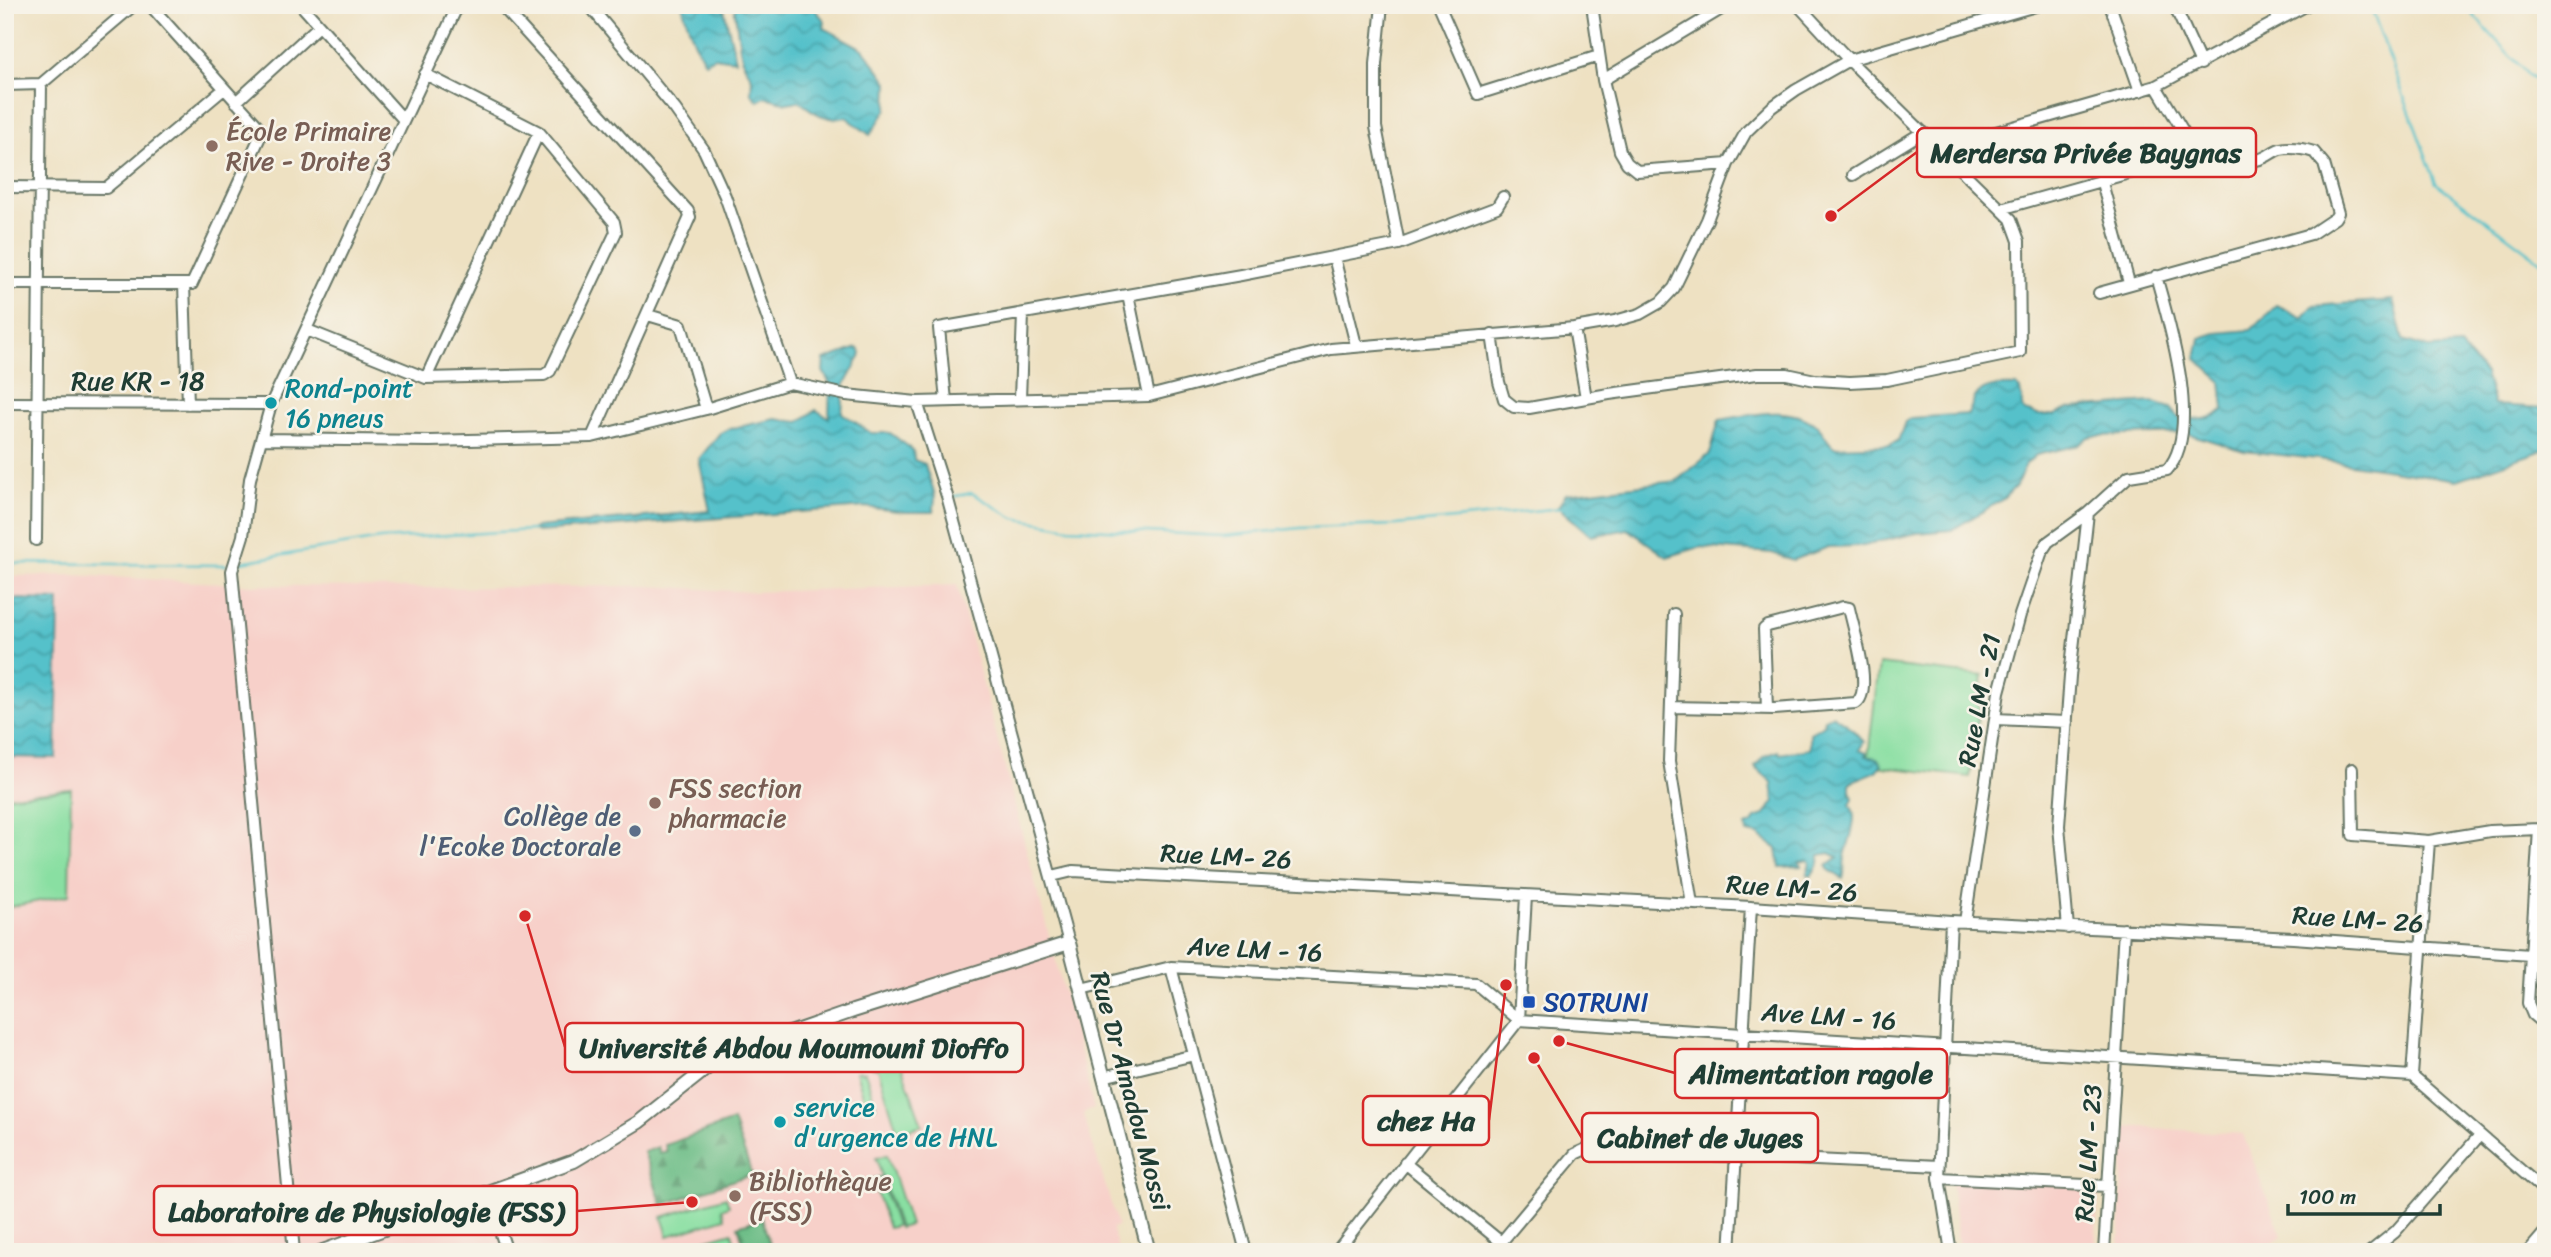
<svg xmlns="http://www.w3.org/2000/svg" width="2551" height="1257" viewBox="0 0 2551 1257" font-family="Sriracha,sans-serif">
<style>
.built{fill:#f7d0c9}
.green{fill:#89dfa2;stroke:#548e6b;stroke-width:2}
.forest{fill:url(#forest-firs);stroke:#467e5e;stroke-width:2}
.water{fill:url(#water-waves);stroke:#3a7f7f;stroke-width:2}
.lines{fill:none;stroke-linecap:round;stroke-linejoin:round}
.stream{stroke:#54c1ca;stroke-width:2.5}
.minor-casing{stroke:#677666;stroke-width:14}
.tertiary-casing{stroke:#677666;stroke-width:16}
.minor{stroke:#fff;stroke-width:10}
.tertiary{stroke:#fff;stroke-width:12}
.education-dot{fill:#8d6e63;stroke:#f7f3e8;stroke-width:2.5}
.culture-dot{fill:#0f9aa8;stroke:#f7f3e8;stroke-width:2.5}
.service-dot{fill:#5c6f8a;stroke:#f7f3e8;stroke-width:2.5}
.transit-dot{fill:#1a4fb4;stroke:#f7f3e8;stroke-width:2.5}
.labels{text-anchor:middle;stroke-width:5;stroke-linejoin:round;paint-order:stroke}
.education-label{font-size:26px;fill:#785e54;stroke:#f7f3e8;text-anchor:start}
.street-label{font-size:26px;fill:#1f3d34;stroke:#f7f3e8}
.culture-label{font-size:26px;fill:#0d838f;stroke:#f7f3e8;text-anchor:start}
.service-label{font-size:26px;fill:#4e5e75;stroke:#f7f3e8;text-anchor:end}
.transit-label{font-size:26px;fill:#164399;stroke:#f7f3e8;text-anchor:start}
.leader{fill:none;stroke:#d62828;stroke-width:2.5}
.callout-dot{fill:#d62828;stroke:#f7f3e8;stroke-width:2.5}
.callout{fill:#f7f3e8;stroke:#d62828;stroke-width:2.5}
.callout-label{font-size:28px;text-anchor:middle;font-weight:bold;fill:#1f3d34}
</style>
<defs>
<pattern id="forest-firs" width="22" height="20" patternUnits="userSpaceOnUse" patternTransform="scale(1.75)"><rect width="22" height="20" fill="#6ebe88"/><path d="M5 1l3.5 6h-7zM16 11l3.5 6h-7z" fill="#5a9c70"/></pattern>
<pattern id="water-waves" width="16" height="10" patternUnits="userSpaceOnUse" patternTransform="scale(1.75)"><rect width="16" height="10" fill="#54c1ca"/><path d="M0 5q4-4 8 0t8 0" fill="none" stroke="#459ea5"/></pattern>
</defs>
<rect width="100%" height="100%" fill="#f7f3e8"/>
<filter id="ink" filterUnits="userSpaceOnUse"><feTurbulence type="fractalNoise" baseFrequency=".0143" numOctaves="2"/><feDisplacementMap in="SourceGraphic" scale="14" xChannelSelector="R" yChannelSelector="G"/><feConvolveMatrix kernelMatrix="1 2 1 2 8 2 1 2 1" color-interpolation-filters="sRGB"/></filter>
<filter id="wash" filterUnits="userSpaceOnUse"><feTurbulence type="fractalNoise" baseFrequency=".00686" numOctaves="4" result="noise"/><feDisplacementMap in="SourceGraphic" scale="28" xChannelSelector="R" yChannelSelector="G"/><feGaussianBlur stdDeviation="1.57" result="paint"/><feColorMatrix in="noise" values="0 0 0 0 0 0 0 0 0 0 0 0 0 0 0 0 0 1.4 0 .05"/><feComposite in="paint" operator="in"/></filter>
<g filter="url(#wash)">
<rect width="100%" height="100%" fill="#eee1c2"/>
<path class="built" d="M73,575L255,585L399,588L647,586L753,592L957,585L1087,1080L1094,1109L1083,1113L1118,1226L1112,1228L1119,1252H5V576Z
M2124,1126L2243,1134L2282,1236L2258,1252H2119Z
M1951,1180L2099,1186L2095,1252H1959Z"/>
<path class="green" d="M1879,664L1983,676L1970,777L1867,765Z
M71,789L69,895L5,908V797Z
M899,1059L922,1125L901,1132L897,1130L878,1069L873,1068Z
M860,1071L861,1073L865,1072L876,1106L867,1109L856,1072Z
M887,1155L910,1225L899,1228L876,1158Z
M880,1177L896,1226L888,1228L872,1179Z
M726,1197L729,1206L722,1209L725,1218L668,1236L662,1217Z
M732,1232L735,1244L709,1252H694L692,1244Z"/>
<path class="forest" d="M733,1121L752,1174L662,1205L644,1152L658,1147L660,1153L667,1151L665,1145Z
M762,1218L772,1252H746L738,1226Z"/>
<path class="water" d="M682,5H723L736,60L714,57L705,62C694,45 688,25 682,5Z
M734,5H811L825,21L824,28L863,49L888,82L887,109L870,135L846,117C827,122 814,113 799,101L787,103L765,97L758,101L751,93L752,78L744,64L740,49Z
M2393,300L2403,340L2429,348L2460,346L2485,374L2494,405L2544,408L2546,449L2457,480L2318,459L2244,451L2186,433L2094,436L2088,437L2079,445L2036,455L2025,465L2016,486L2003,499L1952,530L1917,533L1859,546L1829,547L1793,560L1772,553L1700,547L1667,557L1628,529L1591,536L1558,507L1566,494L1676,481L1710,454L1719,420C1751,415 1789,404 1816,425C1824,431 1826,441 1834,447L1890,445L1898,441L1905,422L1912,418L1968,414C1971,409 1972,404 1974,399C1981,385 2003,385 2017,386L2020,390L2024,411L2038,415H2055L2070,408L2152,402L2171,408L2179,418C2193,420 2213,422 2224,409L2221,381L2196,359L2200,338L2216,333L2251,330L2277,305L2303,318L2313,306Z
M857,348L861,352L860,357L844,386L842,413L871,433H890L913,450L914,460L925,464C929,484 939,490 933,512H906L865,507L538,532L532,530L537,527L710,511L699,459L720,433L729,429L775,419L799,422L816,410L829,418L830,384L823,371L824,360Z
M8,599L59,600L56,758L5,757Z
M1832,715L1847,724L1864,742L1859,750L1867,753L1866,756L1877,758L1882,764L1875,772L1850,782V791L1853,798L1850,805C1860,818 1848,841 1845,857C1843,865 1846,871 1843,879L1828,869L1827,866L1838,857L1830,853L1820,855L1819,863L1811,876L1807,875L1810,862L1808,860L1799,862L1801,866L1780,867L1777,849L1758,835L1747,833L1746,826L1752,824L1755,818L1765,815L1774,801L1772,782L1755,767L1763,757L1778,751L1780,754L1810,749V733L1824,725L1825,719Z"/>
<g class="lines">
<path class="stream" d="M2370,5L2436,183L2546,265
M2464,5L2528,75L2546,83
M951,497L972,493L1014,518L1069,528L1224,536L1300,528L1396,525L1561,508
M241,562L380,539L533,530
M5,563L226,565"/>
</g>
</g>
<g filter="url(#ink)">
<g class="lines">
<g class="minor-casing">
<path id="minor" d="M301,5L403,119
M501,5L688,211L690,217L592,437
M589,5L675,109L704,150L725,196L790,383
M1382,5L1376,64V127L1399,244
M1439,5L1478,94L1599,56
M1592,5L1603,80L1620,151L1627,163L1637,171L1728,164
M2110,5L2140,91
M2174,5L2201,64
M2271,5L2279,20
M1603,80L1728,5
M5,85L41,84L134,5
M2156,86L2197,154
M236,102L319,26
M1940,148L2156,86L2307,5
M1853,175L1923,132
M2101,179L2129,283
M5,187L106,188L224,89
M2001,209L2197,154C2216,168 2237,166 2260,159C2268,157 2273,151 2280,149C2290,147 2304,149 2314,152L2324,164L2338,213L2335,218L2311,234L2099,293
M1334,257L1356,345
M5,284H192L259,139L257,125L150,5
M184,284L188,404
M1128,295L1149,396
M648,315L681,325L706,409
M1574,328L1586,398
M307,330L426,378L544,375L550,371L616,232L614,222L539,132L425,74
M1492,334L1499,382L1504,399L1514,407L1529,408L1609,394L1757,374H1787L1815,380L1850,382L1887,380L2020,352L2019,241L2011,219L1849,60L1798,5
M426,378L539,132
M1020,399L1023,314
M946,401L939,328L1241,275L1399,244L1497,207L1503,197
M917,402L947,496L1069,943
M5,403L271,404
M262,439L430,441L592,437L706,409L790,383L846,395L917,402L1149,396L1331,349L1574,328L1615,321L1640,314L1661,302L1674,288L1707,220L1728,164L1746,132L1772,107L1796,90L1849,60L2039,5
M36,540L41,84
M1674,614L1669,761L1692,904
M1671,707L1774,709L1856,703C1874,691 1853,628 1849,608L1843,607L1768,626L1764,629L1767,709
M1995,719L2067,722
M2352,769L2353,835L2429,841
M2539,829L2528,1003L2533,1015L2546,1026
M1052,876L1073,871L1751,907L1951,921L2293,938L2530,955
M1951,921L1939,1178L1951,1252
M1965,922L1999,692L2020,615L2042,551L2048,542L2088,513L2129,476L2167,470C2203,431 2169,322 2156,276
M2068,928L2059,826L2070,676L2088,513
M1171,967L1246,1252
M1081,989L1171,967L1476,984L1519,1020L2412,1076L2546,1192
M1519,1020L1526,896
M2412,1076L2429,841L2490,831L2539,829L2546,827
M1103,1077L1194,1055
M1405,1163L1501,1242
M1939,1178L2107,1186
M487,1192L507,1252
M294,1252L232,571L243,536L250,479L271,404L458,5
M1336,1252L1519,1020
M1493,1252L1575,1154L1586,1149L1939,1166
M1730,1252L1751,907
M2104,1252L2124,929
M2370,1252L2395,1232L2480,1135
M2528,1252L2546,1231"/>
</g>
<g class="tertiary-casing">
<path id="tertiary" d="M320,1252L574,1161L639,1122L721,1057L853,1011L1069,943L1149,1252"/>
</g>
<use href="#minor" class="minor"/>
<use href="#tertiary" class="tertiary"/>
</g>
</g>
<g class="education-dot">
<circle cx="212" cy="146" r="7"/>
<circle cx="655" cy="803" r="7"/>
<circle cx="735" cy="1196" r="7"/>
</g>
<g class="culture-dot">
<circle cx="271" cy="403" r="7"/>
<circle cx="780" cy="1122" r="7"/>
</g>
<circle class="service-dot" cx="635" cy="831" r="7"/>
<rect class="transit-dot" x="1522" y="995" width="14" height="14" rx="3.5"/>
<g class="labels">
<g class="education-label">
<text x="226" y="140">École Primaire<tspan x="226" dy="30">Rive - Droite 3</tspan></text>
<text x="669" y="797">FSS section<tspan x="669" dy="30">pharmacie</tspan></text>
<text x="749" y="1190">Bibliothèque<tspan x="749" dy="30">(FSS)</tspan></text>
</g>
<g class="street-label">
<text x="138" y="390">Rue KR - 18</text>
<text transform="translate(1979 700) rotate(-79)" y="9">Rue LM - 21</text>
<text transform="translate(1226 856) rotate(3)" y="9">Rue LM- 26</text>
<text transform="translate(1792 888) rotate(4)" y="9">Rue LM- 26</text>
<text transform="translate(2358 919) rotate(4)" y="9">Rue LM- 26</text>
<text transform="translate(1255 949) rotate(3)" y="9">Ave LM - 16</text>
<text transform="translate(1829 1016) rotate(4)" y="9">Ave LM - 16</text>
<text transform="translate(1131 1091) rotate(75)" y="9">Rue Dr Amadou Mossi</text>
<text transform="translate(2088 1153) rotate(-86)" y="9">Rue LM - 23</text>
</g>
<g class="culture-label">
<text x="285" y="397">Rond-point<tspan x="285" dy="30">16 pneus</tspan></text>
<text x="794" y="1116">service<tspan x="794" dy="30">d'urgence de HNL</tspan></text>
</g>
<g class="service-label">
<text x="621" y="825">Collège de<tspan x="621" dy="30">l'Ecoke Doctorale</tspan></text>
</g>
<g class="transit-label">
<text x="1543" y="1011">SOTRUNI</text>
</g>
</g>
<path class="leader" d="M1831 216L1917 152M525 916L565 1047M1559 1041L1675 1073M1506 985L1489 1120M1534 1058L1582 1138M692 1202L577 1211"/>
<g class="callout-dot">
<circle cx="1831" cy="216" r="7"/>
<circle cx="525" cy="916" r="7"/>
<circle cx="1559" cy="1041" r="7"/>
<circle cx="1506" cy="985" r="7"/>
<circle cx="1534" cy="1058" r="7"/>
<circle cx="692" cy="1202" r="7"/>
</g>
<g class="callout">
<rect x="1917" y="128" width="339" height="49" rx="7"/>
<rect x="565" y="1023" width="458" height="49" rx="7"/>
<rect x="1675" y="1049" width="272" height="49" rx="7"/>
<rect x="1363" y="1096" width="126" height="49" rx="7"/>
<rect x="1582" y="1113" width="236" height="49" rx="7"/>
<rect x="154" y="1186" width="423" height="49" rx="7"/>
</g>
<g class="callout-label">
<text x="2086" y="162">Merdersa Privée Baygnas</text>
<text x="794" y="1057">Université Abdou Moumouni Dioffo</text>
<text x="1811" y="1083">Alimentation ragole</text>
<text x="1426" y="1130">chez Ha</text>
<text x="1700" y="1147">Cabinet de Juges</text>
<text x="366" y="1221">Laboratoire de Physiologie (FSS)</text>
</g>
<rect width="2551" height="1257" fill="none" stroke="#f7f3e8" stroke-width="28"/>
<path d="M2288 1204v10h152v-10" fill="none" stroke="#1f3d34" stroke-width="3.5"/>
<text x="2299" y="1204" font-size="21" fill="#1f3d34" stroke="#f7f3e8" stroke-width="5" paint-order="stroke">100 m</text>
</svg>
